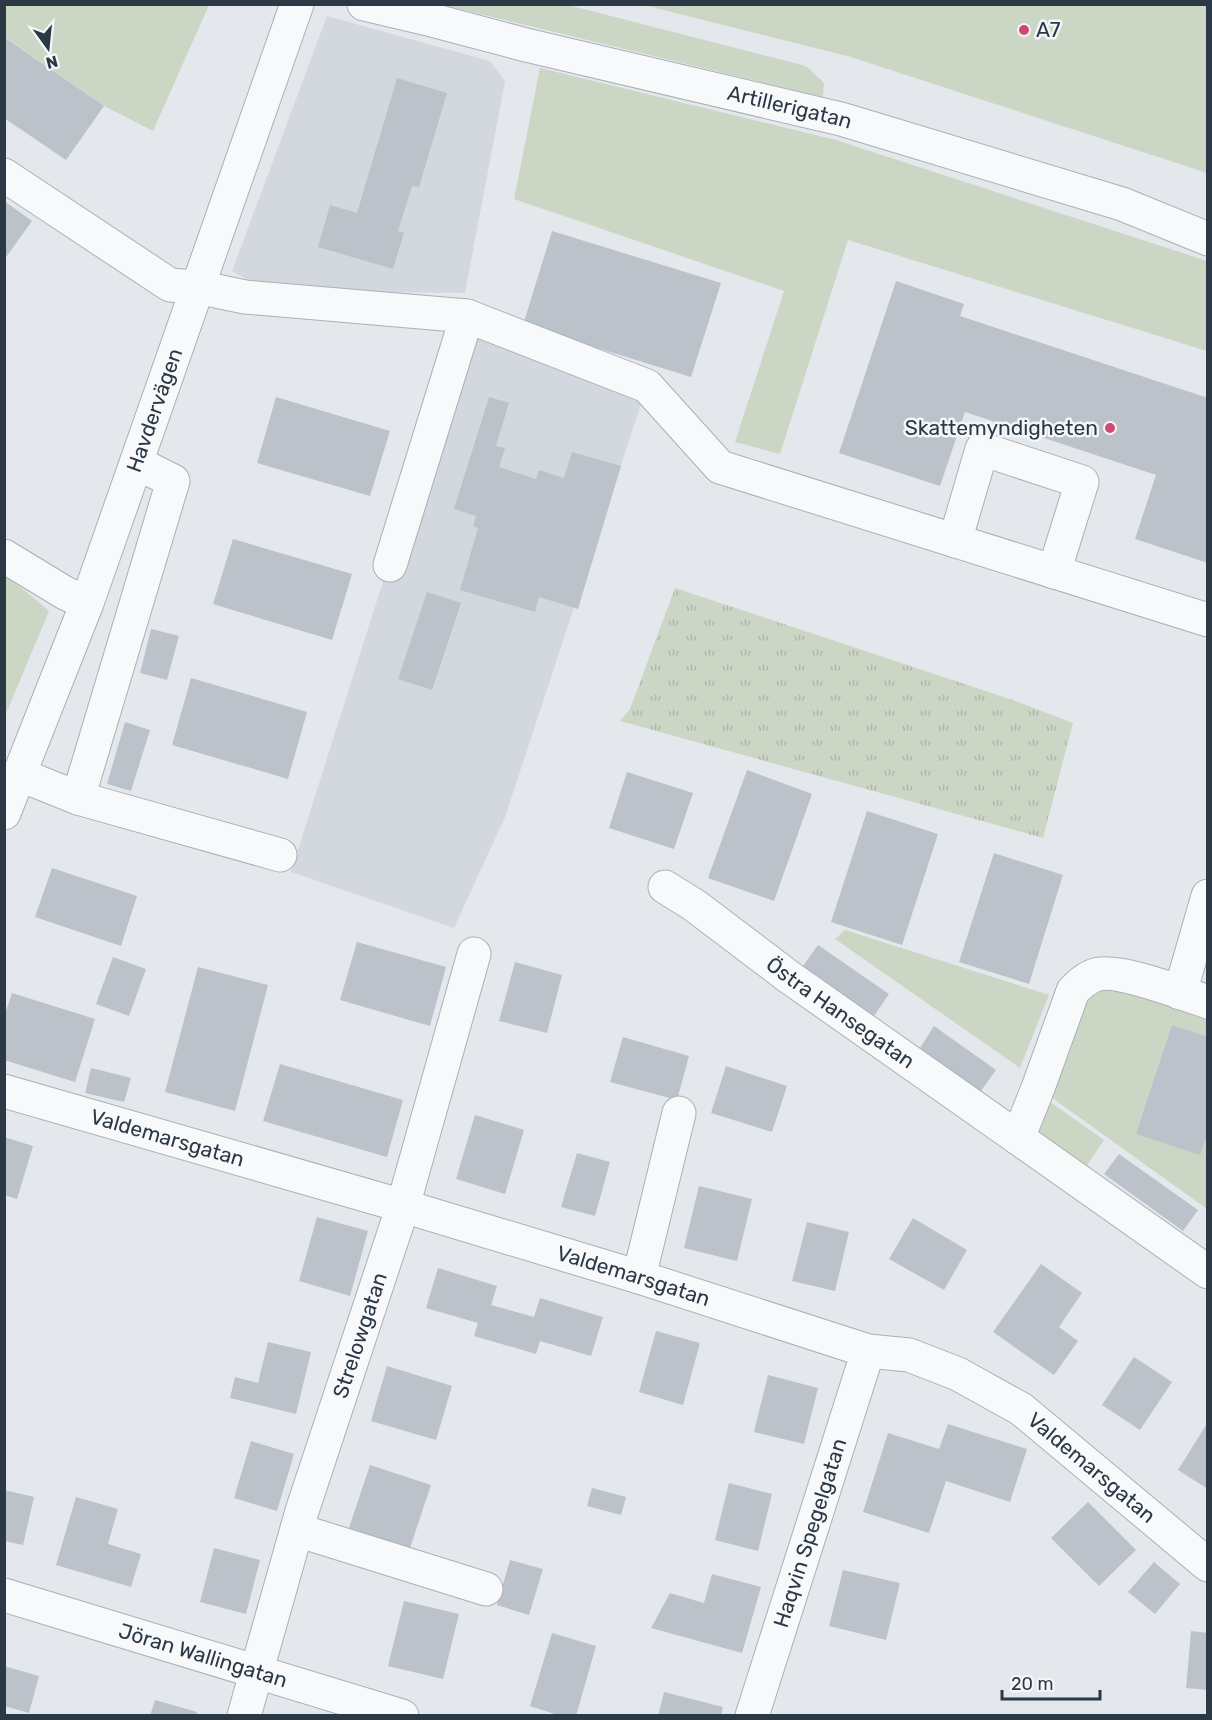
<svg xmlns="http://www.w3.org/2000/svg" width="1212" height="1720" viewBox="0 0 1212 1720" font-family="Rubik,sans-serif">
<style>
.built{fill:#d2d8de}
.grass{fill:#ccd6c5}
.park{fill:url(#park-tufts)}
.building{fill:#bbc2ca}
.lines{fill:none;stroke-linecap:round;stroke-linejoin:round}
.minor-casing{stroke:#a9b0b7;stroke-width:35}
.minor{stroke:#f7f9fa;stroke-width:33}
.poi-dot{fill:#d14972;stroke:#f4f7f9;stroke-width:2}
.labels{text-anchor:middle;stroke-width:5;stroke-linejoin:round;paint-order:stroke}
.poi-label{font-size:21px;fill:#2b3845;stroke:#f4f7f9;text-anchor:start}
.street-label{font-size:21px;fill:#2b3845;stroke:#f4f7f9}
</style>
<defs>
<pattern id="park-tufts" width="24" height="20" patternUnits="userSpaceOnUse" patternTransform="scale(1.5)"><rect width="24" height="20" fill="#ccd6c5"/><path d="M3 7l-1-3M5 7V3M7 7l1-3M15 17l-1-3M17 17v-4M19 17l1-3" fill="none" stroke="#afb8ab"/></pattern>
</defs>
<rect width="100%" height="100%" fill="#e4e8ec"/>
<path class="built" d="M327,16L490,61L505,81L465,293L269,291L232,271Z
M467,316L647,386L505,817L454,928L291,872Z"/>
<path class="grass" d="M5,4H209V5L153,131L104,106L5,37Z
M443,5H568L806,66L824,83L823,97Z
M644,5H1207V173L851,57Z
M540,68L836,140L1207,261V351L848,240L780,454L735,442L784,291L514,199Z
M5,574L49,611L5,716Z
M845,930L1049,995L1020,1068L835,939Z
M1100,986L1207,1014V1209L1044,1092L1079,999Z
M1043,1097L1104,1140L1081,1174L1027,1134Z"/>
<path class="park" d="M675,588L1013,700L1073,723L1043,838L620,721L630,709Z"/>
<path class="building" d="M4,37L104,106L66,160L4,118Z
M397,78L447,93L419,187L412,186L398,231L404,233L393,269L318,247L330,205L357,213Z
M4,201L32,221L4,260Z
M552,231L721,283L691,377L523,325Z
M896,281L964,304L960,316L1208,398V563L1135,539L1156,475L965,412L940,486L839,453Z
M276,397L390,431L370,496L257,463Z
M489,397L509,403L496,446L505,448L499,467L536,479L539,470L564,478L572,452L621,466L578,609L539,597L535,612L460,590L478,528L473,526L476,516L454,509Z
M233,539L352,574L332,640L213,604Z
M427,592L461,603L432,690L398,679Z
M151,629L179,636L167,680L140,673Z
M191,678L307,712L288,779L172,745Z
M125,722L150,730L131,791L107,784Z
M747,770L812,794L774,901L708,878Z
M627,772L693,793L674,849L609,828Z
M867,811L938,834L902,945L831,922Z
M994,853L1063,875L1029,984L959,962Z
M52,868L137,896L121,946L35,917Z
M357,942L446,967L430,1026L340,1000Z
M818,945L889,994L874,1016L803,966Z
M113,957L146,969L129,1016L96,1004Z
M515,962L562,975L547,1033L499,1021Z
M198,967L268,985L235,1111L165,1092Z
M12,993L95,1019L75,1082L4,1060V1017Z
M1172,1025L1208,1037V1132L1200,1155L1136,1134Z
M934,1026L996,1070L981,1091L920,1048Z
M623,1037L689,1056L677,1100L610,1082Z
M280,1064L403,1100L387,1157L263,1121Z
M726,1066L787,1086L772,1132L711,1113Z
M91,1068L131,1078L124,1102L85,1093Z
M475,1115L524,1130L505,1194L456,1179Z
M4,1137L33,1146L17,1199L4,1195Z
M577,1153L610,1162L595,1216L561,1207Z
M1119,1154L1198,1210L1183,1231L1104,1174Z
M699,1186L752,1199L737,1261L684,1248Z
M317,1217L368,1231L350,1296L299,1281Z
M913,1218L967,1250L944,1290L889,1259Z
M807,1222L849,1232L835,1291L792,1281Z
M1041,1264L1082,1293L1059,1327L1078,1341L1054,1375L993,1332Z
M438,1268L497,1286L491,1305L534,1317L540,1298L603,1317L591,1356L540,1341L536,1354L474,1336L478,1323L426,1308Z
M656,1331L700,1343L683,1405L639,1392Z
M268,1342L311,1352L296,1414L230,1398L235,1377L258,1383Z
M1134,1357L1172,1382L1140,1430L1102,1405Z
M387,1366L452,1386L436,1440L371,1421Z
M768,1375L818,1388L804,1444L754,1432Z
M1208,1422V1489L1178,1470Z
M948,1424L1027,1449L1010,1502L946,1481L929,1533L863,1512L888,1433L939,1449Z
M251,1441L294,1454L277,1511L234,1498Z
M370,1465L431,1485L410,1548L349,1528Z
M729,1483L772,1494L758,1551L715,1540Z
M592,1488L626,1497L621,1515L587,1506Z
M4,1490L34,1497L23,1545L4,1541Z
M76,1497L118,1509L108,1544L141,1554L131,1587L56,1565Z
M1088,1502L1136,1550L1099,1586L1051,1538Z
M214,1548L260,1560L246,1614L200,1602Z
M510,1560L543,1569L529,1615L497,1605Z
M1154,1562L1180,1584L1155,1614L1128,1592Z
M843,1570L900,1583L886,1640L829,1626Z
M712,1574L761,1587L742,1653L651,1628L670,1593L704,1603Z
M404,1601L459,1614L443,1679L388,1666Z
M1191,1631L1208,1633V1690L1186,1688Z
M552,1633L596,1646L576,1716H561L530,1706Z
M4,1666L39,1676L29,1713L4,1706Z
M664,1692L723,1707L721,1716H658Z
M155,1700L197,1712L196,1716H150Z"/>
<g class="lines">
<g class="minor-casing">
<g id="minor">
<path id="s1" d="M364,4L432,20L526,45L841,119L1122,204L1208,239"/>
<path d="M4,175L170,285L197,287L245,297L467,316L647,386L720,467L1208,620"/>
<path d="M955,541L982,449L1082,482L1054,572"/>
<path d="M4,556L65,593L87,603"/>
<path d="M390,565L467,316"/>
<path d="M18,774L78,798L173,481L137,463"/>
<path d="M78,798L280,855"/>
<path id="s2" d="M4,813L87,603L297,4"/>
<path id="s3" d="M665,887L694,905L789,977L1018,1138"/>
<path d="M1180,993L1208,896"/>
<path d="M1208,1002C1184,994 1116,967 1095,975C1086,978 1080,984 1073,991L1038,1088L1018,1138L1208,1272"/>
<path id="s4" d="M4,1091L403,1206L639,1277L868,1351L909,1355L958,1374L1021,1409L1208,1565"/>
<path d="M639,1277L679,1113"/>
<path d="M297,1530L486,1589"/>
<path id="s5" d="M4,1595L402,1716"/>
<path id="s6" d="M244,1716L302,1511L403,1206L474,954"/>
<path id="s7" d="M752,1716L868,1351"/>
</g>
</g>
<use href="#minor" class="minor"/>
</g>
<g class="poi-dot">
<circle cx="1024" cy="30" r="6"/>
<circle cx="1110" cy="428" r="6"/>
</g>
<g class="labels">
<g class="poi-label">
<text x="1036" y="37">A7</text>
<text x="1098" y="435" text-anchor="end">Skattemyndigheten</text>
</g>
<g class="street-label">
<text dy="7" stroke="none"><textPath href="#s1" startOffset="438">Artillerigatan</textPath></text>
<text dy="7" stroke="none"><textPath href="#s2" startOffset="430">Havdervägen</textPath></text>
<text dy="7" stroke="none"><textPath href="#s3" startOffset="216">Östra Hansegatan</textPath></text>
<text dy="7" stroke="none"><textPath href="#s4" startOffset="170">Valdemarsgatan</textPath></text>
<text dy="7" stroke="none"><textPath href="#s4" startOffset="656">Valdemarsgatan</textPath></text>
<text dy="7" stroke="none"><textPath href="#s6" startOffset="398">Strelowgatan</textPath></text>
<text dy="7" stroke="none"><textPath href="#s4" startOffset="1160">Valdemarsgatan</textPath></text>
<text dy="7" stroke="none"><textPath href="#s7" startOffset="192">Haqvin Spegelgatan</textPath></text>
<text dy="7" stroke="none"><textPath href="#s5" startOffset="208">Jöran Wallingatan</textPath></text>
</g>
</g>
<rect width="1212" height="1720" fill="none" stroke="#2b3845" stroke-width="12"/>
<g transform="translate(48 48) rotate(165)" stroke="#f4f7f9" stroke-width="4.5" paint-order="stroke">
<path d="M0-4.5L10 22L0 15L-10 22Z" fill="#2b3845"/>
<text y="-9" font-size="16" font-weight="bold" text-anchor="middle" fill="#2b3845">N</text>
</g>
<path d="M1002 1690v9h98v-9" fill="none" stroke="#2b3845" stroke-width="3"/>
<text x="1011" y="1690" font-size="18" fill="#2b3845" stroke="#f4f7f9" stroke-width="4.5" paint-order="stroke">20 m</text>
</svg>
